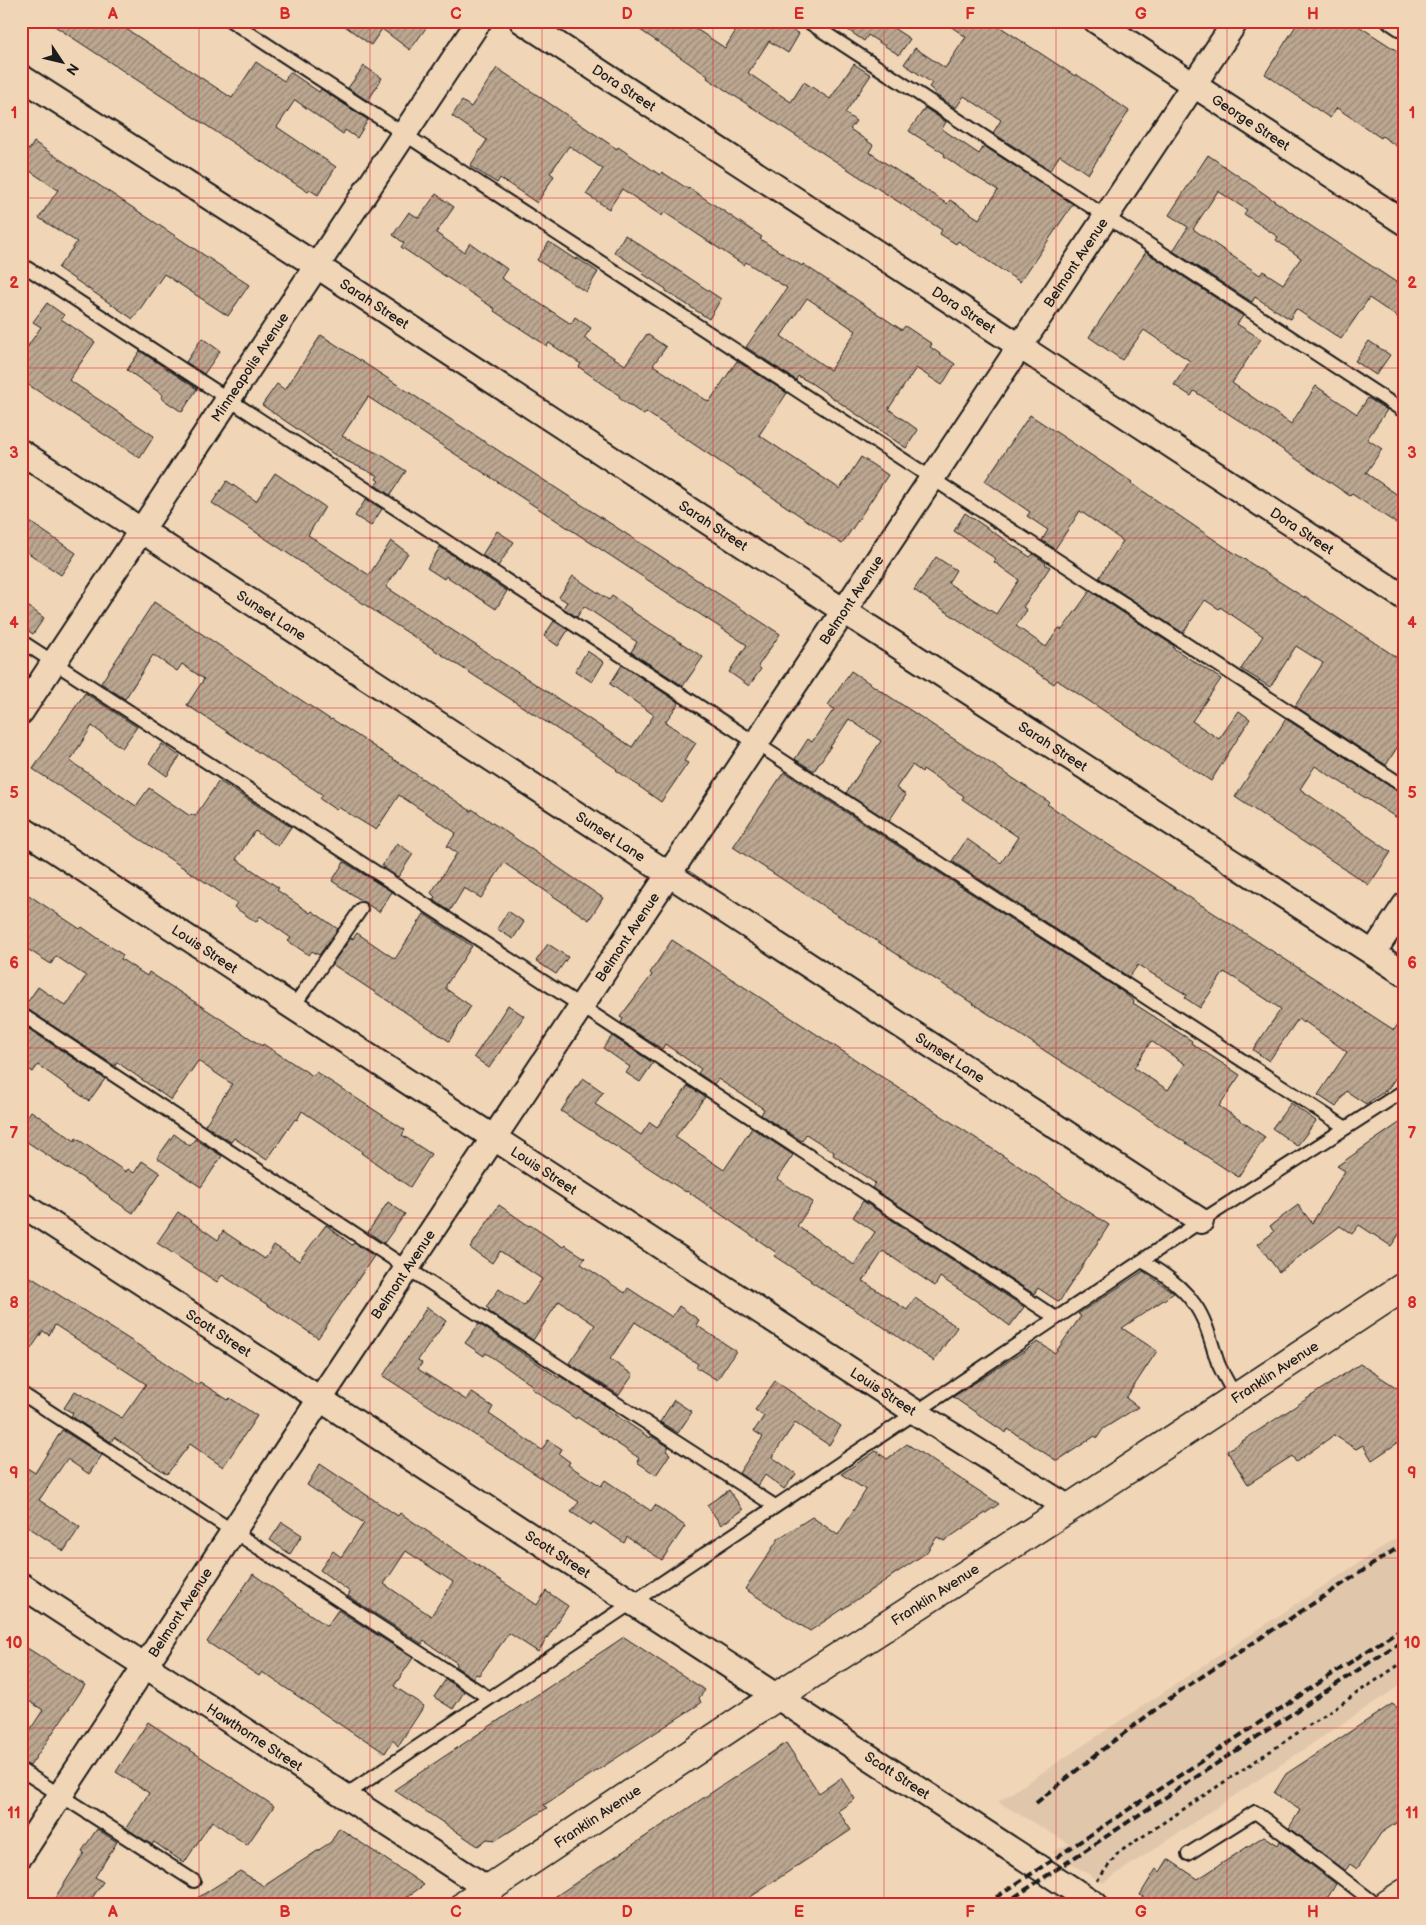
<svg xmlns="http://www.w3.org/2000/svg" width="1426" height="1925" viewBox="0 0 1426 1925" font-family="'Balsamiq Sans',sans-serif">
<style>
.built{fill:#e0c7ac}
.building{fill:url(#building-hatch);stroke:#1c1c1c;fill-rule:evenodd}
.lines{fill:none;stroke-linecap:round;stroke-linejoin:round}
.service-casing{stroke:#1c1c1c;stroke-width:16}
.minor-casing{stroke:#1c1c1c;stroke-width:28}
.tertiary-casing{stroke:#1c1c1c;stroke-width:31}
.secondary-casing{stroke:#1c1c1c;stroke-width:31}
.path{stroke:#1c1c1c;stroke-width:3;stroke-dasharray:4 4;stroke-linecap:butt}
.service{stroke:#f0d5b7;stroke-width:12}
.minor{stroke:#f0d5b7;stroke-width:24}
.tertiary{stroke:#f0d5b7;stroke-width:28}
.secondary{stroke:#f0d5b7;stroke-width:28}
.rail{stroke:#1c1c1c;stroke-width:4;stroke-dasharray:8 4;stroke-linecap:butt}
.grid{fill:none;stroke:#d62828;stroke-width:1;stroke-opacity:0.55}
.labels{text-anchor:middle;stroke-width:4;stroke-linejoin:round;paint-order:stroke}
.street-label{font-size:14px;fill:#1c1c1c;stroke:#f0d5b7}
.neatline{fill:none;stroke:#d62828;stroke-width:2}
.grid-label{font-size:16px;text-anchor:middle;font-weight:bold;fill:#d62828}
</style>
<defs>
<pattern id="building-hatch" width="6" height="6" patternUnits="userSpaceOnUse" patternTransform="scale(1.25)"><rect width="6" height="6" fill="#bca791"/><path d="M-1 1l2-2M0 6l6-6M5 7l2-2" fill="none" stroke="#988776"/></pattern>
</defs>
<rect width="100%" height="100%" fill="#f0d5b7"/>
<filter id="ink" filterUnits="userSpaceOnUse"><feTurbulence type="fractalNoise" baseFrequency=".02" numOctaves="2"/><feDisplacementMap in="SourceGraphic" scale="10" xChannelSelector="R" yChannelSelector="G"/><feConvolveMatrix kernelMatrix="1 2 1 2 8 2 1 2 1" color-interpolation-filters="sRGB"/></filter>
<g filter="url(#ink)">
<path class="built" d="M1405,1532V1682L1103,1883L1052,1852L1070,1844L998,1802Z"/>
<path class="building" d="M47,21H114L232,98L256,62L284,81L290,72L319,92L321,89L368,120L357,138L345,130L343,134L295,100L277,127L336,167L318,195L310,190L308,192Z
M338,21H431L410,50L382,29L371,45Z
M627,21H684L725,48L742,21H778L799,34L788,53L769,41L748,73L791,102L804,82L830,99L854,64L871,75L845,113L856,121L850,129L873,145L869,152L947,204L950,200L979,219L998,190L961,168L944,156L945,154L909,131L925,108L946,122L942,129L979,154L984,146L1073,204L1020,282L958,241L956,244L940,234L942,230L733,95L707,78L708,76Z
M835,21H883L910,39L899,55L868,35L864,41Z
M943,21H991L1075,76L1076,74L1129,111L1088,174L1060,155L1050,170L993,133L1001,120L964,96L956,108L934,94L935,92L929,87L932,83L904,64L915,48L945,68L966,37Z
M1299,21H1351L1405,56V152L1382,136L1381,138L1337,108L1330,118L1265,74Z
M364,66L382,78L368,101L348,88Z
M497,68L617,149L618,147L660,175L662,172L688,189L689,188L762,237L760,239L802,266L803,264L902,330L905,326L932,344L930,347L955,364L942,385L916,368L889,408L890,410L918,430L906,448L811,383L798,376L796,380L746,347L787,288L746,262L744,265L664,212L662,216L622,189L609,209L586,194L603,169L569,146L550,173L554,176L537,203L500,178L497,183L470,166L487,140L452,116L462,101L471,107ZM807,298L856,331L830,370L781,336Z
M34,142L249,285L228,316L164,274L133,319L58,268L77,242L39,218L58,190L21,165V144L29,150Z
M1208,155L1314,228L1405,288V322L1369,298L1341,339L1296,309L1290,319L1255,297L1252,302L1173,251L1188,227L1169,215ZM1218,191L1247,210L1244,214L1278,237L1276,240L1301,258L1283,284L1263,271L1260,275L1193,229Z
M436,194L454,207L436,233L464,252L470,243L507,269L501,278L571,324L575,317L591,328L584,338L625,365L647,334L666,347L653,365L709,402L737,361L787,393L759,435L840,489L861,457L888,475L842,544L646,412L644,415L619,398L620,396L579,367L581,364L549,343L547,346L494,311L495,309L401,247L404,243L393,235L409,212L419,218Z
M625,235L721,299L709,319L666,291V289L643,274L644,272L614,252Z
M549,242L576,260L577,258L598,272L586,292L537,260Z
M1146,252L1243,316L1237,324L1261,339L1232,383L1291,424L1316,386L1357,414L1368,398L1387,410L1367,439L1382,449L1366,473L1405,500V529L1352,494L1350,496L1270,441L1194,391L1191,396L1174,385L1190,361L1144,330L1122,360L1089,337Z
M47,303L64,315L61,319L95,342L69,380L154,436L140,458L21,380V356L41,327L33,322Z
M321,335L780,634L758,666L761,669L749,686L729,672L747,645L368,397L342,436L383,456L406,471L390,495L375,485L379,481L376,479L378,476L338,457L262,405L277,384L285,390Z
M202,338L220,351L204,374L186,362Z
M1369,341L1390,355L1376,375L1355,361Z
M140,351L197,389L182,412L161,398L163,395L127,370Z
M1030,415L1132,482L1131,483L1225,547L1305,598L1306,597L1405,663V735L1386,765L1295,706L1323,663L1296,646L1270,687L1241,669L1263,636L1220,607L1219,609L1205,600L1183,633L1099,578L1123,541L1080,511L1055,549L1042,540L1048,530L1027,516L1030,512L985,481Z
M275,473L325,507L308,535L369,575L391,541L408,553L386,587L632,747L654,715L610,684L622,665L679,703L665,722L696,743L684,761L688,763L661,802L616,770L617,769L574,740L385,618L212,503L227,481L256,501Z
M366,499L382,509L371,526L355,516Z
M965,513L1030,557L1033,554L1046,563L1045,564L1050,567L1023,607L1027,610L1016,626L1046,647L1059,628L1062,630L1090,591L1174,646L1173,648L1221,679L1192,721L1219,739L1239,711L1250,719L1211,781L1057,680L1054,684L914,590L936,557L956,570L948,583L996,614L1019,580L994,562L996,559L954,531Z
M21,516L76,553L61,575L21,548Z
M497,531L514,542L498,566L482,555Z
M440,547L507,591L496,609L446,576L444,579L427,568Z
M573,576L609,600L612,596L631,609L630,610L703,657L683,686L631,652L637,642L584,606L577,617L563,608L567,602L559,597Z
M21,601L44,618L33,634L21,626Z
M154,602L331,720L332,719L405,767L471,811L472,809L603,898L589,920L504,863L481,898L464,888L450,911L433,900L435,897L431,893L457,853L447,846L456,833L399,795L376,830L338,807L336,810L320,799L323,795L187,705L204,679L182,664L177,671L153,655L125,699L101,683Z
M554,621L568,630L558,646L544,636Z
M587,651L604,662L592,682L575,671Z
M851,671L1049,802L1047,804L1101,840L1394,1030L1405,1014V1078L1398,1074L1388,1089L1366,1104L1346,1091L1336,1107L1318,1095L1347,1052L1304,1021L1303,1023L1298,1019L1269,1061L1253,1050L1281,1009L1236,979L1224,972L1200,1008L1185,998L1187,995L1138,965L1129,977L952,861L967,839L1001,863L1018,837L962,799L964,796L923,769L922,772L912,765L896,788L906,795L889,821L846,793L881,741L849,719L814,771L795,759L808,739L812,742L834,709L828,705Z
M85,693L137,727L122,748L92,726L70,761L136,806L149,788L190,816L191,814L195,816L219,781L291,827L278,846L255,831L236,859L279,888L277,890L310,913L312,911L338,929L319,955L312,951L309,955L288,941L291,938L260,916L256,922L234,907L237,903L33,769Z
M1286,719L1405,796V823L1315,766L1300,789L1391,852L1369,885L1235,797Z
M162,744L180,756L167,776L149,763Z
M784,772L1120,990L1134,1001L1133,1003L1192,1041L1191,1043L1240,1075L1219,1106L1265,1137L1238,1177L733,847ZM1151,1041L1185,1064L1168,1090L1134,1068Z
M397,843L413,854L398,877L382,866Z
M344,862L392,892L379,912L332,881Z
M21,890L80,929L82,927L99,939L123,955L121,959L147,976L149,972L262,1046L263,1044L313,1076L316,1072L405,1130L402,1135L431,1154L410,1187L361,1153L362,1151L302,1111L297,1120L295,1119L267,1160L234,1138L231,1142L205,1125L232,1084L198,1061L171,1100L117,1062L115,1066L24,1007L38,987L66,1006L86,976L56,956L51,964L21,945Z
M508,911L524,922L513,939L497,929Z
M424,914L472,946L446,985V989L471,1006L449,1041L332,964L351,938L353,939L357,933L395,959Z
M672,940L1109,1225L1059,1302L1038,1288L1034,1294L872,1188L875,1183L833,1155L834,1152L806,1134L802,1141L761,1115L764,1109L718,1079L714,1084L698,1073L701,1069L665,1044L662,1049L621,1023L623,1019L620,1017L652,975L650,973Z
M548,944L568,957L556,974L536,961Z
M508,1005L524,1016L489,1068L474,1057Z
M21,1024L105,1079L89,1101L38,1065L33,1072L21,1064Z
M612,1036L653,1063L640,1082L626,1073L630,1067L603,1048Z
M583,1078L603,1092L595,1104L641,1135L650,1122L657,1127L688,1086L705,1097L675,1137L724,1170L752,1128L793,1155L777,1179L813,1202L797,1226L854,1265L875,1232L853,1217L863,1201L1024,1307L1010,1326L981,1304L940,1277L935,1286L883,1251L863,1281L907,1310L915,1298L957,1327L934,1361L867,1316L866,1317L810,1281L811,1280L774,1256L777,1253L687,1191L686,1192L561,1111Z
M1291,1103L1316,1121L1297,1146L1272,1128Z
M31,1111L75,1141L76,1138L126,1172L128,1169L134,1173L142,1161L160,1173L133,1213L109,1197L110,1196L21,1138V1127Z
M1405,1119V1226L1391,1246L1359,1225L1352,1234L1340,1226L1279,1272L1258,1244L1274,1232L1270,1226L1298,1205L1312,1223L1345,1171L1337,1166Z
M174,1134L190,1146L195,1139L222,1156L201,1187L157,1158Z
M388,1202L405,1214L384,1243L368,1232Z
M499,1205L529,1226L530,1225L563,1247L565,1245L585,1258L581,1264L625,1293L628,1288L672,1317L679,1306L699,1320L696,1325L736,1351L717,1380L696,1367L698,1364L635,1322L610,1359L633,1375L619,1395L569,1363L595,1325L559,1301L533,1340L488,1311L489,1309L486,1307L499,1289L524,1306L542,1279L500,1251L492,1263L470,1248Z
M178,1212L218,1240L223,1231L265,1259L274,1245L299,1261L326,1225L352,1245L354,1243L374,1256L318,1338L222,1275L217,1282L157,1243Z
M21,1271L146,1350L197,1385L200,1382L228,1400L230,1398L257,1416L223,1467L190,1444L167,1474L114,1437L111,1442L71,1416L73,1413L64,1408L75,1391L122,1418L146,1384L55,1325L49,1335L43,1331L21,1363Z
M1143,1271L1174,1293L1122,1328L1157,1351L1126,1398L1138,1407L1103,1429L1097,1438L1095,1436L1057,1461L1008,1429L1006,1433L953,1397L1038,1342L1055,1353L1081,1316L1078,1314Z
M427,1307L446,1321L418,1360L422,1363L418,1369L466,1400L471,1392L493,1407L489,1414L542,1450L548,1440L562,1449L559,1454L570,1462L568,1465L601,1486L605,1480L651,1511L655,1505L685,1526L662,1560L627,1537L624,1543L593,1522L591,1525L571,1512L579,1502L383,1376Z
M479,1324L559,1378L560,1376L609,1408L608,1410L650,1438L651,1436L669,1447L666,1451L670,1454L656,1475L637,1462L639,1458L577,1417L576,1419L551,1402L531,1388L533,1386L486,1353L484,1356L465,1343Z
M1360,1364L1405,1393V1438L1372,1460L1363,1445L1356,1449L1334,1435L1296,1462L1292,1456L1248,1484L1227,1451Z
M775,1381L841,1426L829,1445L795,1423L772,1457L796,1474L784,1489L765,1475L758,1486L739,1473L763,1437L754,1431L764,1416L755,1410Z
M674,1400L692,1412L678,1433L660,1422Z
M62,1430L102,1455L89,1474L67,1459L39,1500L80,1527L64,1551L24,1524L21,1528V1464L35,1473Z
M907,1444L999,1504L944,1541L937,1537L926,1553L810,1631L745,1589L779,1538L812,1517L838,1535L866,1490L841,1474L876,1451L887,1459Z
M320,1464L398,1516L400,1513L537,1605L546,1591L568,1606L538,1652L509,1633L479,1675L476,1674L473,1678L455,1666L457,1663L424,1641L422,1644L348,1596L350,1592L320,1570L333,1551L341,1557L364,1523L307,1485ZM406,1551L453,1582L431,1616L384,1584Z
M729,1490L743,1510L721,1525L707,1505Z
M282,1522L302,1535L290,1554L270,1540Z
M253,1574L327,1626L338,1610L413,1658L394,1686L424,1706L398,1746L393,1740L385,1753L361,1737L360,1738L262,1672L259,1676L207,1642Z
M624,1637L705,1690L699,1698L701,1703L544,1805L547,1808L496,1840L487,1839L478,1846L394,1790Z
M21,1644L85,1685L30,1766L21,1762V1744L43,1710L21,1696Z
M446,1679L464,1692L453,1709L434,1697Z
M1392,1704L1405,1712V1817L1381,1833L1357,1869L1350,1864L1345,1871L1289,1828L1300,1810L1274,1793L1286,1774Z
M148,1722L274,1806L247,1845L212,1821L184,1863L154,1842L152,1845L126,1828L149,1793L116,1772Z
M786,1743L819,1793L841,1778L855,1799L838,1811L851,1830L740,1904H544Z
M339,1828L424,1885L397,1904H188L240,1871L264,1886L331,1842Z
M97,1829L117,1842L95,1877L103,1882L88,1904H51L84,1853L82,1851Z
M1264,1836L1278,1845L1280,1841L1336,1884L1328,1897L1318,1904H1154L1140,1895L1156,1869L1160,1872L1168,1859L1198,1879Z"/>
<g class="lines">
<g class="service-casing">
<path id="service" d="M231,21L1405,787
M807,21L1405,412
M1387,21L1405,33
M21,264L1346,1128
M21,641L581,1006L1056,1318
M293,1007L361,909
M21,1014L407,1268L775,1506
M1142,1261C1162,1272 1182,1286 1195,1305C1207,1322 1211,1343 1218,1363C1223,1375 1230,1386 1236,1397
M21,1393L489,1698
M21,1770L194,1881
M344,1796L1201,1221L1405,1090
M1188,1854L1255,1812L1376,1904"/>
</g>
<g class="minor-casing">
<g id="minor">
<path id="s1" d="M522,21L1405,598"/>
<path id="s2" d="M1096,21L1405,223"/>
<path id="s3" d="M21,77L317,266L844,611L1405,974"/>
<path id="s4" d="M21,452L1201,1221"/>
<path id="s5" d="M21,712L479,21"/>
<path id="s6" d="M21,828L293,1007L915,1412L1069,1508"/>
<path d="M1373,953L1405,905"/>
<path id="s7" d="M21,1204L1095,1904"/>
<path id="s8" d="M21,1585L488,1889"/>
<path id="s9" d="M21,1855L320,1399L1236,21"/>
</g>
</g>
<g class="tertiary-casing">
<path id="tertiary" d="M1388,1904L1405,1893"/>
</g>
<g class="secondary-casing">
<g id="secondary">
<path id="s10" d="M466,1904L776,1697L1069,1508L1405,1286"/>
</g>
</g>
<path class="path" d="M1097,1881L1118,1853L1405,1661"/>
<use href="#service" class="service"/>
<use href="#minor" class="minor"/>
<use href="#tertiary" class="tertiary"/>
<use href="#secondary" class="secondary"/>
<path class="rail" d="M1036,1803L1107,1746L1180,1691L1405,1543
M986,1904L1405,1626
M1004,1904L1405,1639"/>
</g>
</g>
<path class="grid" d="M199,21V1904M370,21V1904M542,21V1904M713,21V1904M884,21V1904M1056,21V1904M1227,21V1904M21,198H1405M21,368H1405M21,538H1405M21,708H1405M21,878H1405M21,1048H1405M21,1218H1405M21,1388H1405M21,1558H1405M21,1728H1405"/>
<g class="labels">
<g class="street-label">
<text dy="5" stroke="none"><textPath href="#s1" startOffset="122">Dora Street</textPath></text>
<text dy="5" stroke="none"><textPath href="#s2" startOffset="185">George Street</textPath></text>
<text dy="5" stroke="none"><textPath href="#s9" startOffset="1910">Belmont Avenue</textPath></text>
<text dy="5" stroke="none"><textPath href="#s3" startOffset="420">Sarah Street</textPath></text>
<text dy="5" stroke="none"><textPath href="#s1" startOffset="528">Dora Street</textPath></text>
<text dy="5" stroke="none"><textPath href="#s5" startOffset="414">Minneapolis Avenue</textPath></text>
<text dy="5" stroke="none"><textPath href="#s3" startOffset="825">Sarah Street</textPath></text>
<text dy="5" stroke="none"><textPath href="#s1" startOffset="932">Dora Street</textPath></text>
<text dy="5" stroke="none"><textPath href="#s9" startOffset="1505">Belmont Avenue</textPath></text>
<text dy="5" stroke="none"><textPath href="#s4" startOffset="299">Sunset Lane</textPath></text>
<text dy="5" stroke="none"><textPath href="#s3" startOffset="1230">Sarah Street</textPath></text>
<text dy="5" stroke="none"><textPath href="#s4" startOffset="704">Sunset Lane</textPath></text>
<text dy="5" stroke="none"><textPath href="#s9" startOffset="1100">Belmont Avenue</textPath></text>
<text dy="5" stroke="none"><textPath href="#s6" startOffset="220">Louis Street</textPath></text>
<text dy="5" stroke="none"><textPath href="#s4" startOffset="1109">Sunset Lane</textPath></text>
<text dy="5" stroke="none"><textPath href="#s6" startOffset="625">Louis Street</textPath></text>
<text dy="5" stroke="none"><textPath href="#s9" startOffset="695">Belmont Avenue</textPath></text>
<text dy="5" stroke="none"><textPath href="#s7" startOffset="236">Scott Street</textPath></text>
<text dy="5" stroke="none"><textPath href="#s10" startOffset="968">Franklin Avenue</textPath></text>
<text dy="5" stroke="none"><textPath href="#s6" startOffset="1030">Louis Street</textPath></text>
<text dy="5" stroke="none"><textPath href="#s7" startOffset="641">Scott Street</textPath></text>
<text dy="5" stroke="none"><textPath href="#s10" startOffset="562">Franklin Avenue</textPath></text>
<text dy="5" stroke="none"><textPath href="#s9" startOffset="290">Belmont Avenue</textPath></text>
<text dy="5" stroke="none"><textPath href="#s8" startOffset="279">Hawthorne Street</textPath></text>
<text dy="5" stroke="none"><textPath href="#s7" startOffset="1046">Scott Street</textPath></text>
<text dy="5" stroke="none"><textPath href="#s10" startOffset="158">Franklin Avenue</textPath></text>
</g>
</g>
<rect width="1426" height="1925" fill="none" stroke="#f0d5b7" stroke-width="55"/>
<g transform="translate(62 62) rotate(125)" stroke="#f0d5b7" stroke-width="4" paint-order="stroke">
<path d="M0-4L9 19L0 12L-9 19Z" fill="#1c1c1c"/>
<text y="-8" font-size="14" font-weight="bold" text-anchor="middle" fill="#1c1c1c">N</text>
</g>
<rect x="28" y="28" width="1370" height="1870" class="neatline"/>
<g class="grid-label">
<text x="113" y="19">A</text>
<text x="285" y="19">B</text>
<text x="456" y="19">C</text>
<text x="627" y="19">D</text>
<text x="799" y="19">E</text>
<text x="970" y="19">F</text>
<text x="1141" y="19">G</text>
<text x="1313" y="19">H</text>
<text x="14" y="118">1</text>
<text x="1412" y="118">1</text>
<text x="14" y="288">2</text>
<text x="1412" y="288">2</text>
<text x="14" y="458">3</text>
<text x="1412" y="458">3</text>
<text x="14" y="628">4</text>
<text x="1412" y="628">4</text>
<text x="14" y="798">5</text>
<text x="1412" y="798">5</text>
<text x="14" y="968">6</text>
<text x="1412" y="968">6</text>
<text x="14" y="1138">7</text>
<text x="1412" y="1138">7</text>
<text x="14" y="1308">8</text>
<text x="1412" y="1308">8</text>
<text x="14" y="1478">9</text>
<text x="1412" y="1478">9</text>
<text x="14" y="1648">10</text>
<text x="1412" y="1648">10</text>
<text x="14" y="1818">11</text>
<text x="1412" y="1818">11</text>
<text x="113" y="1917">A</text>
<text x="285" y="1917">B</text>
<text x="456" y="1917">C</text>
<text x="627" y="1917">D</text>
<text x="799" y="1917">E</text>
<text x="970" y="1917">F</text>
<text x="1141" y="1917">G</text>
<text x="1313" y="1917">H</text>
</g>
</svg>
